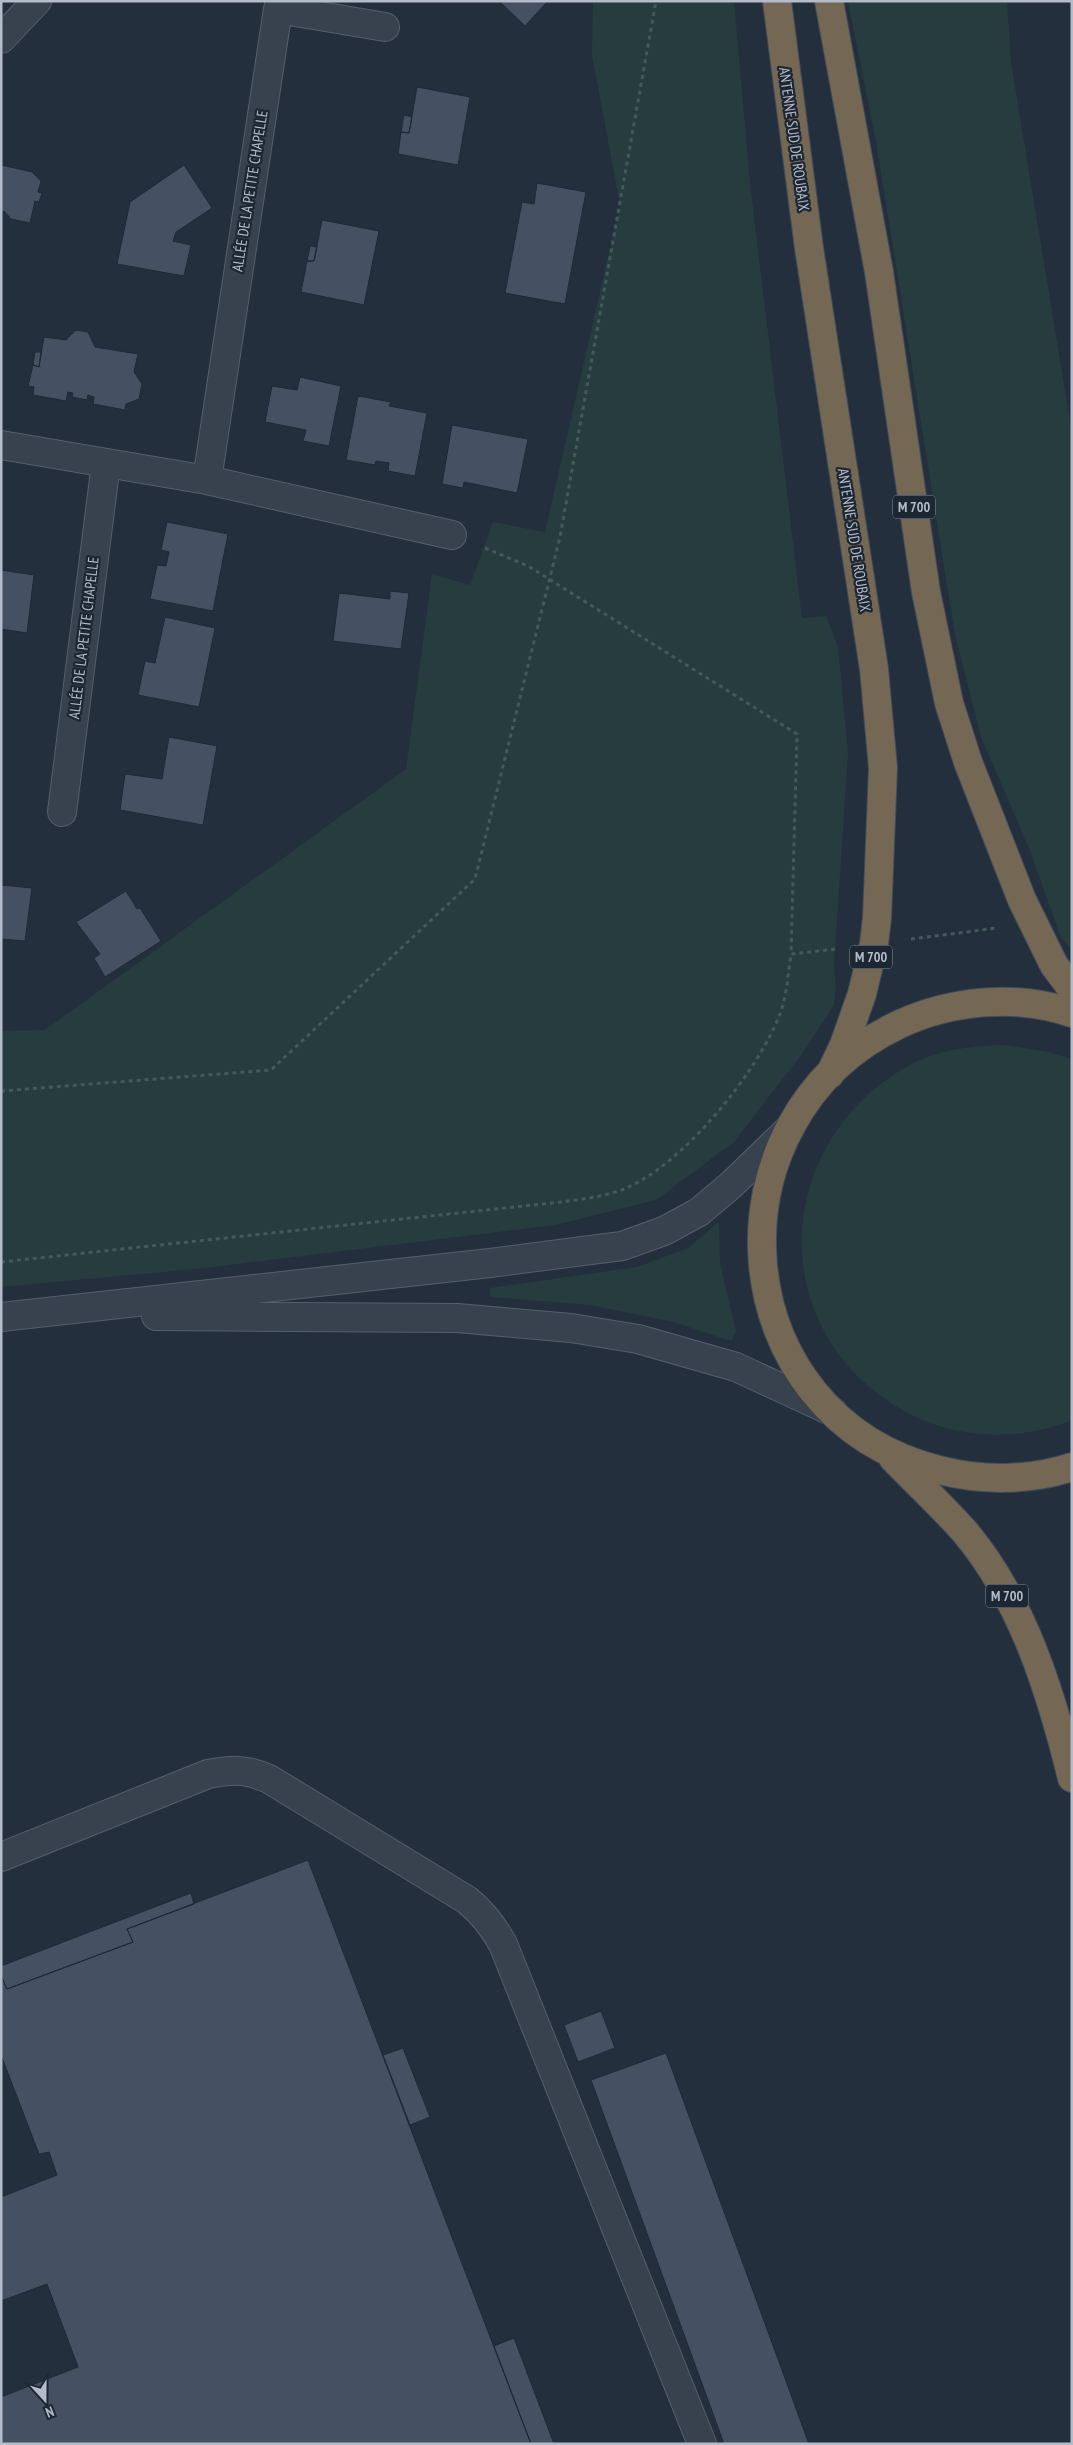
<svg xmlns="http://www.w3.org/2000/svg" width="1073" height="2445" viewBox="0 0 1073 2445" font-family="'PT Sans Narrow',sans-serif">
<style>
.green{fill:#263c3f}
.building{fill:#455162;stroke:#1f2835}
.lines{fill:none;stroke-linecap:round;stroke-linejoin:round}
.minor-casing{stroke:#565f6c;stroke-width:30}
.highway-casing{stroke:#434c59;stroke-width:30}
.path{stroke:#44595c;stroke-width:3;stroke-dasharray:4 4;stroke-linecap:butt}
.minor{stroke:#38414e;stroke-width:28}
.highway{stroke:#746855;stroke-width:28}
.labels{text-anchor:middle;stroke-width:4.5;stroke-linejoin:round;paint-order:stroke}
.shield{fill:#1d2633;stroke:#878f9c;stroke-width:1}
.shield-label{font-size:14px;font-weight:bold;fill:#b4bcc9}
.street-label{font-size:15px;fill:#b4bcc9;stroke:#1d2633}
</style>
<rect width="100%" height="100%" fill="#242f3e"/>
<path class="green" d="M593,1H734L750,183L802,618L826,616L838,647L848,753L834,965L836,987L834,1005L802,1054L734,1142L656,1200L555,1225L206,1268L1,1287V1031L45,1030L406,769L432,574L470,585L493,522L545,532L620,205L592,54Z
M848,1H1007L1011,62L1072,433V950L1061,938L1029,848L981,737L955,635L876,141Z
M1004,1045L1049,1052L1072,1059V1420C1030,1437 985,1439 942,1427C906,1416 873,1394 848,1366C764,1268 800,1122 912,1064C941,1049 972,1046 1004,1045Z
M719,1222L720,1263L736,1331L731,1341L673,1322L590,1305L490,1297V1288L637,1267L688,1248Z"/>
<path class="building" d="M499,1H548L525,26Z
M417,87L470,97L458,165L398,154L401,132L409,133Z
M404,115L412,117L409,133L401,132Z
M1,165L32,172L41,181L38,192L42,193L39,202L35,201L30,223L11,219L4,211L1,213Z
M184,165L212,208L176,232L173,241L191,245L184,276L117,264L130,202Z
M537,183L586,192L565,304L505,293L522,202L534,204Z
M322,220L379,231L364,305L301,292L307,261H314Z
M310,246L317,247L314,261H307Z
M76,330L88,332L95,347L138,354L134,372L142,384L139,399L126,404L125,410L93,404L94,397L88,395L87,400L72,397L73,393L68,392L66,401L33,395L34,387L28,386L33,365L39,367L44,337L66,340Z
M35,352H41L39,367L33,365Z
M300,377L341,386L329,446L303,441L306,430L265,422L272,386L297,390Z
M358,396L391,402L389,406L427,413L415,476L388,471L389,463L376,461L375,465L346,460Z
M452,425L528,439L517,493L464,482L463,488L442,484Z
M167,522L228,534L213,611L150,599L157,565L166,566L169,552L161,550Z
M1,570L34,575L27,633L1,629Z
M390,591L409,593L401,649L333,641L339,593L390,599Z
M165,617L215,628L199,707L138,695L145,661L155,663Z
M169,737L217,746L203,825L120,810L125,774L162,779Z
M1,885L32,888L25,941L1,939Z
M126,891L137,909L140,908L161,941L105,977L94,958L100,954L76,922Z
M308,1860L531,2444H1V2397L78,2367L47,2284L1,2301V2197L57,2175L49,2152L39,2154L1,2055V1976L7,1989L133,1942L127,1929Z
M191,1893L194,1904L127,1929L133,1942L7,1989L1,1976V1966Z
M601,2011L615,2048L578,2062L564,2025Z
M403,2048L430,2117L410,2125L383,2055Z
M666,2053L809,2444H724L591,2080Z
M514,2338L554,2444H531L494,2346Z"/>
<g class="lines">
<g class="minor-casing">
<path id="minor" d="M385,27L278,9L207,480L452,535
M1,39L37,1
M1,445L207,480
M62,812L106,463
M156,1316L457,1318L571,1328L638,1339L736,1367L833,1412
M1,1317L490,1263L622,1246L664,1231L699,1212L731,1185L790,1128
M1,1857L208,1774C233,1769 246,1769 269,1779L467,1900C483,1913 493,1926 503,1944L702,2444"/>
</g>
<g class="highway-casing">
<path id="highway" d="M777,1L809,248L874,669L883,768L877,918L874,944L862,994L844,1045L830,1074
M829,1L879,272L926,592L949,703L968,762L1022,900L1054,965L1072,989
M1072,1013C1017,994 952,1000 900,1024C700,1118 721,1416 939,1470C982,1481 1029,1481 1072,1467
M893,1458C917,1483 942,1506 965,1532C1023,1601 1051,1693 1072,1778"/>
</g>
<path class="path" d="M485,548L528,566L797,734L791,954
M911,939L997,928
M1,1091L271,1070L475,879L560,537L656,1
M1,1262L561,1202C582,1199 604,1197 624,1189C683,1165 757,1073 780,1014C787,995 788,974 791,954L836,949"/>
<use href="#minor" class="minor"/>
<use href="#highway" class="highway"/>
</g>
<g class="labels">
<g class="shield">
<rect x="893" y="495.5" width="42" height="23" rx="4"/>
<rect x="850" y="945.5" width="42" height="23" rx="4"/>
<rect x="986" y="1584.5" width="42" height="23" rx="4"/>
</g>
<g class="shield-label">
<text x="914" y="512">M 700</text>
<text x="871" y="962">M 700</text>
<text x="1007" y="1601">M 700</text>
</g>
<g class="street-label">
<text transform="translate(794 139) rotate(82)" y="5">ANTENNE SUD DE ROUBAIX</text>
<text transform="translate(250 191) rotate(-81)" y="5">ALLÉE DE LA PETITE CHAPELLE</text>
<text transform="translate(854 540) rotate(81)" y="5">ANTENNE SUD DE ROUBAIX</text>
<text transform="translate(84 638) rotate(-83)" y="5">ALLÉE DE LA PETITE CHAPELLE</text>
</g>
</g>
<rect width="1073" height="2445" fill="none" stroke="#b4bcc9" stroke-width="5"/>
<g transform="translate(45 2400) rotate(159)" stroke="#1d2633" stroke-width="4" paint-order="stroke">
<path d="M0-4L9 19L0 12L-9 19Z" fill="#b4bcc9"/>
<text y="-8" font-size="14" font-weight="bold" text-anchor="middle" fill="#b4bcc9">N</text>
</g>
</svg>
